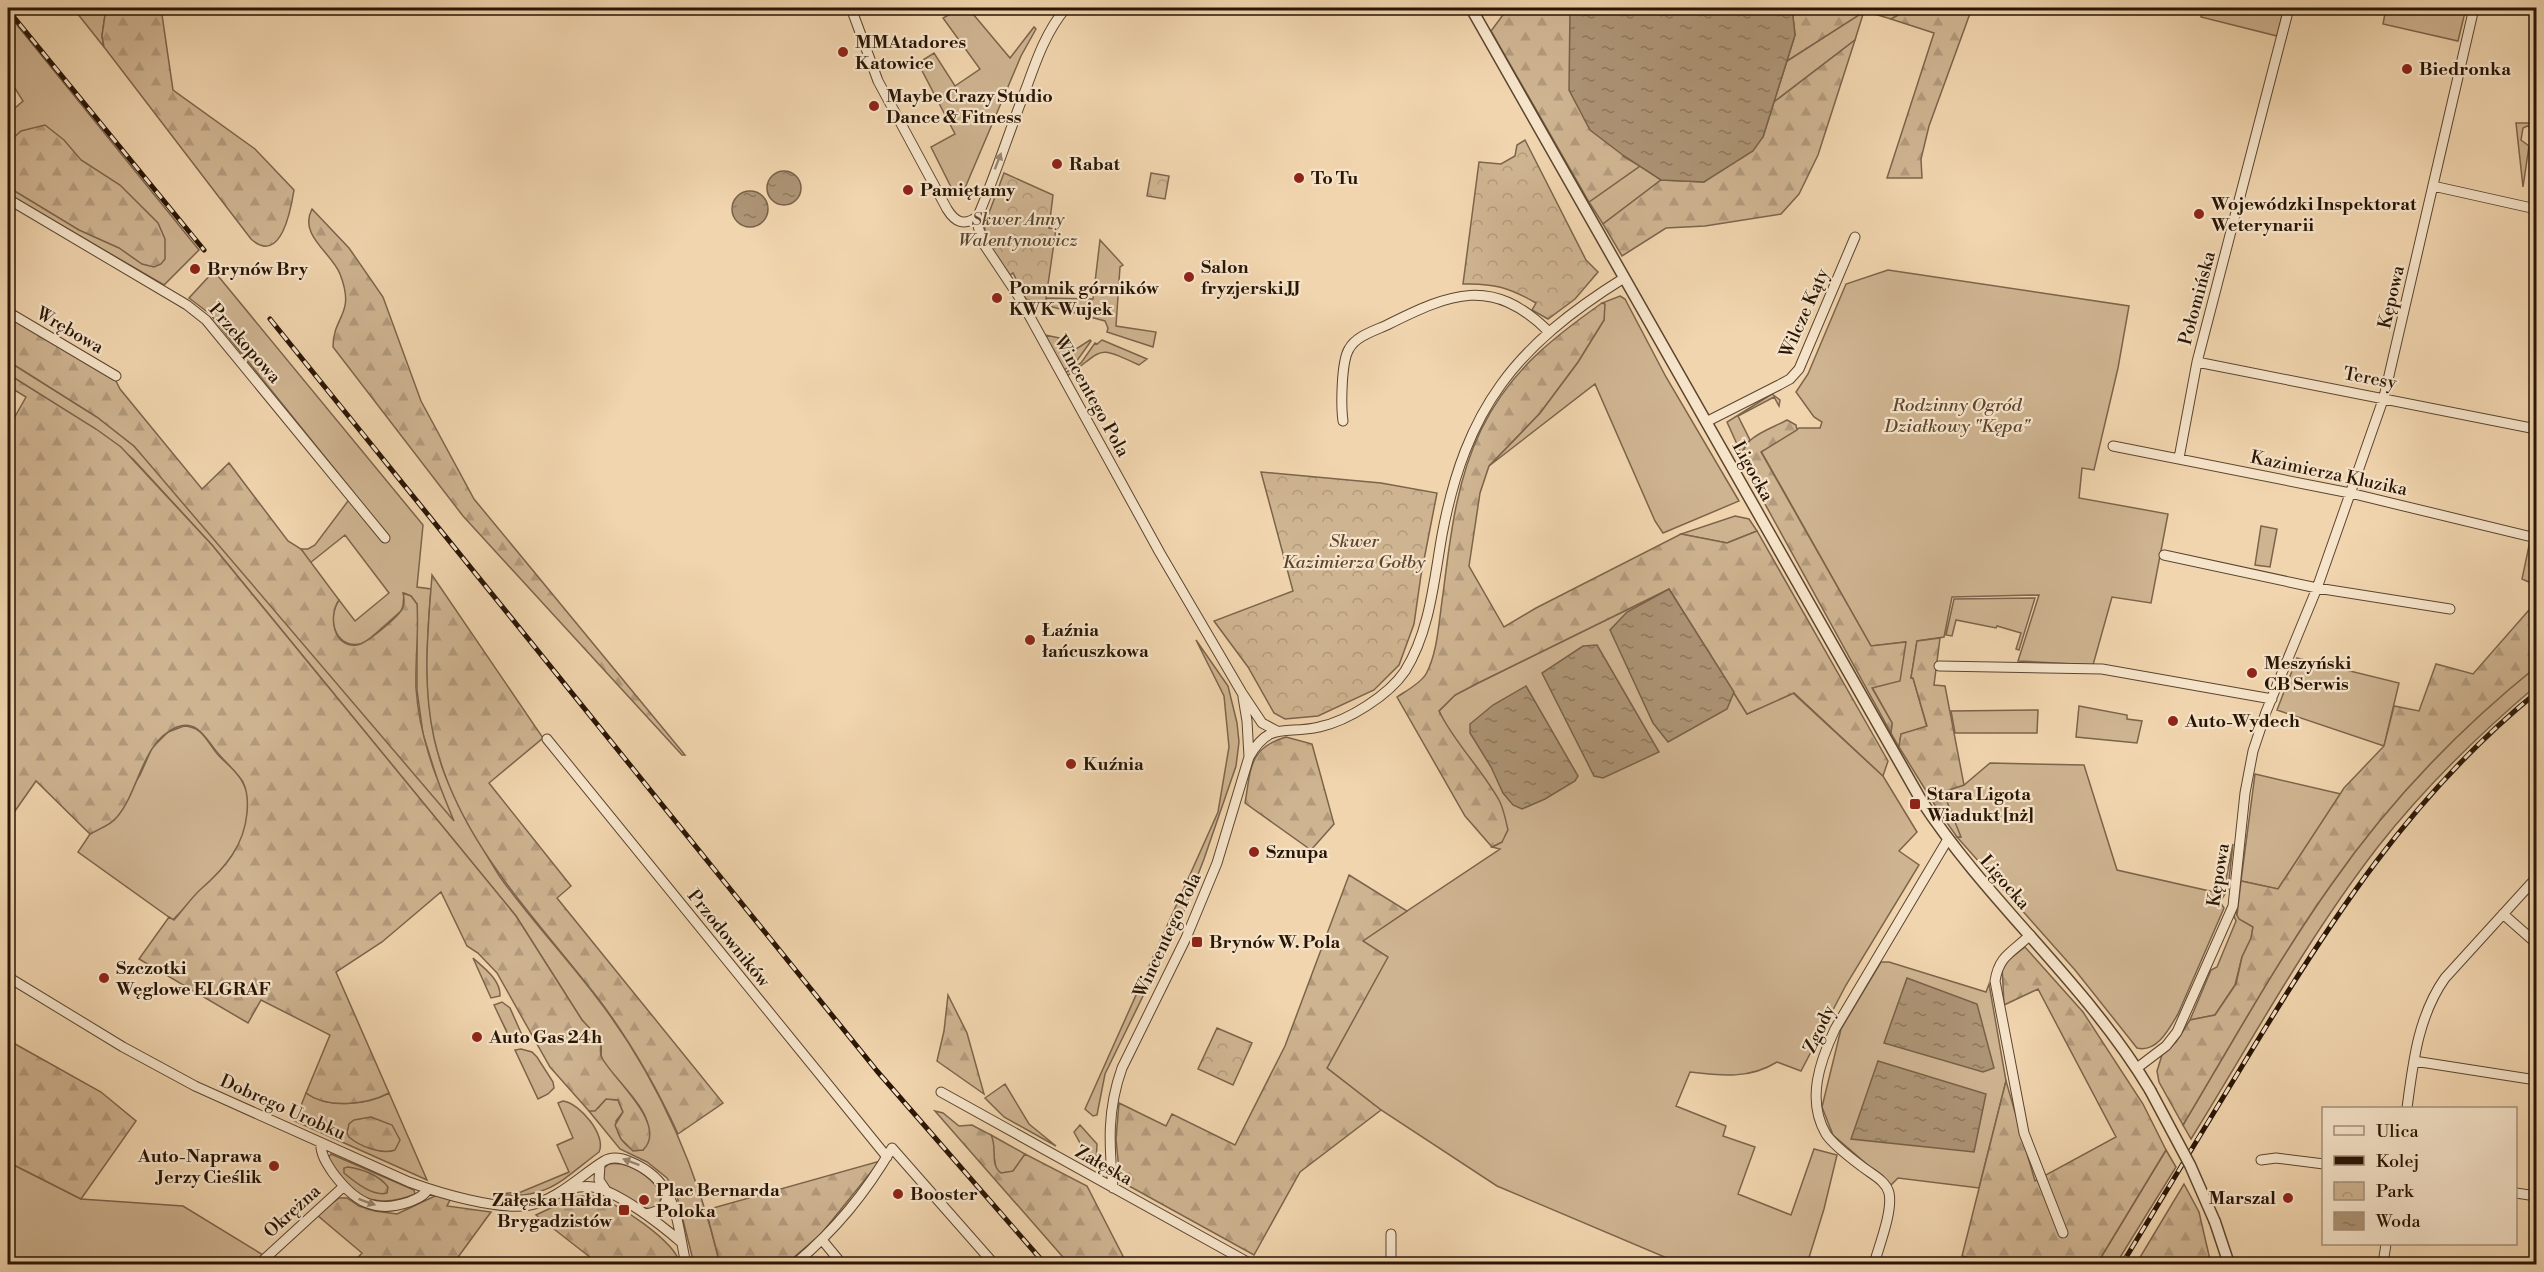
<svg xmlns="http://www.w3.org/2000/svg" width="2544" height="1272" viewBox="0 0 2544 1272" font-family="'Libre Bodoni',serif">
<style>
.green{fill:#cfb491;stroke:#7c644b;stroke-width:1.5}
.forest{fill:url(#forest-firs);stroke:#7c644b;stroke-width:1.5}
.park{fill:url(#park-crowns);stroke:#7c644b;stroke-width:1.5}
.water{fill:url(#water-ripples);stroke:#786148;stroke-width:1.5}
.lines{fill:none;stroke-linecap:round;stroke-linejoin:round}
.minor-casing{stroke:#5b452f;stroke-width:11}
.tertiary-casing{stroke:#5b452f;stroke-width:13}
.minor{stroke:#f6e4ca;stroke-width:9}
.tertiary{stroke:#f6e4ca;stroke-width:10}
.rail-casing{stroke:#291505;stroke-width:5}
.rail{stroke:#f6e4ca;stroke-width:3;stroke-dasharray:9;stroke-linecap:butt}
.tertiary-bridge-casing{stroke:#5b452f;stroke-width:13;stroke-linecap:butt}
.tertiary-bridge{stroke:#f6e4ca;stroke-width:10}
.oneway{fill:#9a8771}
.poi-dot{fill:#8f2418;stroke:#f6e4ca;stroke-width:2}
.labels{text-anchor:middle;stroke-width:4.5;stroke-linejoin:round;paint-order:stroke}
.poi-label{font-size:18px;font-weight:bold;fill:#291505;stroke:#f6e4ca;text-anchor:start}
.park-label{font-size:18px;font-style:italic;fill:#5b452f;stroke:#f6e4ca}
.street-label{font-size:18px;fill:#291505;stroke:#f6e4ca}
</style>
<defs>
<pattern id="forest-firs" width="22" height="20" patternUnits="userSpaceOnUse" patternTransform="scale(1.5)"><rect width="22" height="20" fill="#cfb491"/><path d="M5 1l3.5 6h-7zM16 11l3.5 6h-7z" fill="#b29a7c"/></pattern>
<pattern id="park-crowns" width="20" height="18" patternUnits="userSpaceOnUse" patternTransform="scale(1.5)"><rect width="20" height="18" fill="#cfb491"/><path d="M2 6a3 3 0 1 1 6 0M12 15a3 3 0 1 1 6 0" fill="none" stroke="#b29a7c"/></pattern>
<pattern id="water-ripples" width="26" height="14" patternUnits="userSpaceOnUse" patternTransform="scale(1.5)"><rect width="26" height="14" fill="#ad9475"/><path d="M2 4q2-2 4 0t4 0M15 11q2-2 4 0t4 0" fill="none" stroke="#8d785e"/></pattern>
</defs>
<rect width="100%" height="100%" fill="#f1d5ae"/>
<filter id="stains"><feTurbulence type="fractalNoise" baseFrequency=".00333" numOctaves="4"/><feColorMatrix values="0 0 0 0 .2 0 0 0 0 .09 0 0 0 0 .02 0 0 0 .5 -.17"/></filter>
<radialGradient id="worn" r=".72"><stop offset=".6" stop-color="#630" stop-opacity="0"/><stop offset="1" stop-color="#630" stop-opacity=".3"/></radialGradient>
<path class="green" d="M73,8H106L102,36L104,47Z
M961,8H968L1010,58L1034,27L1036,29L1021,56L962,195H955L931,147L955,134L918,63L934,53L955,86L980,69L943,18Z
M1870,8H1911L1891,19L1864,11L1855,40L1774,102L1787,61L1864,11Z
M2204,8H2284L2277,36L2201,17Z
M2386,8H2466L2458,41L2383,24Z
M8,14L199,250L164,285L8,194V114L23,101L8,77Z
M2516,123H2536V129L2527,126L2523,128L2521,140L2529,146L2523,187Z
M1640,166L1661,180L1603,224L1589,202Z
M1100,240L1123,265L1120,267L1116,326L1156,332L1153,347L1107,332L1108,328L1105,321L1045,305L1047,298L1093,299Z
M1888,270L2129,306L2118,368L2094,470L2082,468L2079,498L2168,514L2151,603L2112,597L2093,665L2018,661L2039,595L1952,597L1944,637L1917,641L1911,678H1913L1927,727L1901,734L1899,747L1891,733L1892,723L1872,687L1905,642L1871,646L1761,451L1799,428H1820L1822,422L1814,417L1796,392L1808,374L1846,284Z
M214,271L423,525L417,587L431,589C426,647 423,704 440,760C445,779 455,797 464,814C475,835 487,857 500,877C530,919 566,957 597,998C658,1077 697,1168 720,1264H694L677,1196L667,1178L647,1162L620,1149L589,1111L598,1108L606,1099L618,1100L623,1112L616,1121C616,1135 627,1153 643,1150C664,1114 618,1087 602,1059C600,1054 602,1051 601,1046C598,1034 589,1029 582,1020L516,916L212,545L133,459L108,438L8,374V361L97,417L134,446L439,785L423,734L417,690V604L411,596L404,593L403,606L401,611L366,642C339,654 324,621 339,600L355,621L389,593L345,535L310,563L301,549H308L315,545L354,493L210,314L189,298Z
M1620,296L1625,299L1666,377L1739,501L1663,533L1655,521L1595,384L1489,466L1540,413L1578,362L1604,320V304L1602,303Z
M1045,335L1064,339L1073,351L1090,340L1091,341L1076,362L1064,370Z
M1102,340L1147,359L1139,365C1094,344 1105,350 1067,376L1065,373L1081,363L1095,343L1097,344Z
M1772,394L1780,400L1779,406L1774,397L1738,416L1750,440L1741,453L1727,422Z
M1735,516L1749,519L1757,531L1727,543L1681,534Z
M2261,526L2277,529L2270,567L2255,565Z
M1669,589L1747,714L1793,693L1883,776L1917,832L1899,851L1919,865L1846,985L1801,1071L1777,1062C1750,1079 1722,1076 1690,1072L1676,1106L1726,1126L1723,1136L1755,1147L1738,1194L1791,1215L1814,1149L1837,1155L1824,1209L1807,1264H1681L1497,1186L1381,1110L1327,1068L1387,957L1362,941L1500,849L1492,847L1502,842L1485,781L1448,730L1439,711L1455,695L1478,683Z
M2035,598L2019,650L2016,649L2021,633L1997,626L1996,628L1956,620L1952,636L1946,635L1954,599Z
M1196,640L1228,686L1237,723L1239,742L1236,766L1204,859L1182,916L1105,1074L1097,1115L1093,1116L1085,1109L1218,812L1229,747L1224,696Z
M2297,658L2399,683L2384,746L2277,710Z
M2536,667V686C2478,735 2424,788 2377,848C2307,939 2251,1042 2191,1139L2183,1125C2231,1045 2277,961 2331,885C2388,803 2459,729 2536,667Z
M2079,706L2127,715V719L2142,721L2137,743L2076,737Z
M2038,710L2037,733H1955L1951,711Z
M184,726C205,727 207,744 220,757C229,766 239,773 244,785C268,838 204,886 173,920L78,852L90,834L110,823L140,775L152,748L168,732Z
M1990,763L2084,765L2117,870L2223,894L2233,844L2228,889L2220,902L2224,908L2178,1014C2169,1029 2157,1053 2137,1048L2075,970L1957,837H1960L1943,791L1964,785Z
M2255,774L2341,794L2278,889L2241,881Z
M2236,910L2237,915L2253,927L2251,939L2242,957L2235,985L2215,1015L2190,1020L2211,970L2217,967L2236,921L2234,916Z
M1881,962H1889L1986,992L1989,984L2006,1081L1979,1188L1898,1178L1891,1185L1833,1135L1822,1107L1841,1029Z
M521,1049L532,1052L537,1057L553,1082L554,1088L548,1094L538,1099L515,1050Z
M1005,1084L1029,1124L1056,1146L1004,1117L985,1098Z
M306,1093C328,1109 366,1105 389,1093L427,1180L295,1121Z
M563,1101C580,1103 607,1136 599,1152C562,1180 546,1201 497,1194L521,1192L569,1172L557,1145L573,1138L558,1103Z
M1080,1125L1097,1144L1096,1164L1090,1161L1074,1132Z
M991,1135L1025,1154L1013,1172L1001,1173L996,1169Z
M2166,1150L2176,1167L2116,1264H2097Z
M331,1154L414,1190L415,1194C395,1203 368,1205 351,1189C342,1181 335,1168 328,1158Z
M8,1162L81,1199L183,1206L263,1255L264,1264H8Z
M609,1164C629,1161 651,1176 661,1193L660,1204L651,1209L645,1208L609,1187L602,1179L604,1168Z"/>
<path class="forest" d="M106,8H161L173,90L255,149L294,190C291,209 281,266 251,239L104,47L102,36Z
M1508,8H1573L1570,11L1623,156L1640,166L1589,202L1491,31Z
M1792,8H1870L1787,61L1795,35Z
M1911,8H1972L1929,126L1921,159L1922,178H1887L1934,33L1891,19Z
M1855,40L1818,155L1799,194L1781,214L1705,226L1666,228L1622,256L1603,224L1661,180L1704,182L1763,137L1774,102Z
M45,125L64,140L81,160L120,185L158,223L165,239V259L161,264L154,267L142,264L119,248L79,230L8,187V143L21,131Z
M312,209L349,248L383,297L421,401L474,499L685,755H682L463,516L333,347C333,315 356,315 340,274C332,253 298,235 312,209Z
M1602,303L1605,304L1604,320L1578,362L1540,413L1489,466L1480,493L1469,566L1504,627L1536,608L1681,534L1727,543L1757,531L1888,761L1883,776L1794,693L1747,714L1669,589L1478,683L1455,695L1439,711C1455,744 1483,770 1500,802C1504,811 1506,821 1508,830L1502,842L1492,847L1465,816L1397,697C1406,691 1421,683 1426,674C1438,652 1439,619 1443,594C1450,539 1456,481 1481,430C1509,372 1551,339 1602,303Z
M8,314L114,377L120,389L202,489L229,463L288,541L301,549L339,600C328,616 333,648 357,645C366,644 401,615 403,607C405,602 404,597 403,593L411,596L417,604C419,632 415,660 416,688C419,736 436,778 454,821L134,446L97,417L8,361Z
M8,374L96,429L121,447L212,545L516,916L582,1020L601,1040C601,1046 599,1053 602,1058C613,1079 669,1125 643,1150L633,1151L621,1139L615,1125L623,1112L618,1100L606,1099L595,1111H589L550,1067L497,973L478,953L467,946L441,892L382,942L336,972L389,1093C366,1105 327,1109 306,1093L330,1035L261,1000L248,1023L139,959L169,917L174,920C183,910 191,898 201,889C225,868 244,846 247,813C248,802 248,792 243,782C235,769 222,760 213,747C204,735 195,720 177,727C141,742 140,790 117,817C111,825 99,829 90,834L36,781L8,821V429L26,397L8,386Z
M1787,420L1796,425L1797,430L1761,452L1871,646L1906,642L1900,681L1872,688L1892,723L1891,733L1743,464C1738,437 1767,431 1787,420Z
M2530,541L2536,543V585L2522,579Z
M432,575L543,738L489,783L571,886L557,898L723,1103L678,1134C656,1086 629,1039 597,997C535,917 457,840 434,738C422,684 428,630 432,575Z
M2536,602V667C2459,729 2388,803 2331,885C2277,961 2231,1045 2183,1125L2159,1082L2157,1071L2162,1055L2176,1042L2190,1020L2215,1015L2236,984L2242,957L2251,938L2253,927L2239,919L2237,915L2241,881L2278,889L2344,788L2384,746L2394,706L2419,711L2436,664L2473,674Z
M1940,638L1934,685L1945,686L1964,785L1943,792L1961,837H1957L1936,807L1899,747L1901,734L1927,726L1913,678H1911L1917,641Z
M1286,737L1312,744L1334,824L1311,850L1245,803C1251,770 1248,748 1286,737Z
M1349,875L1407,911L1363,941L1388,957L1327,1068L1381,1110L1300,1172L1254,1255L1120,1181L1116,1139L1119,1103L1166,1126L1172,1114L1235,1145L1285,1046Z
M2025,947L2083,1012L2143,1104L2166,1150L2097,1264H1995L1962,1256L2006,1081L2035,1181L2116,1137L2038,989L2004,1005L2002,965Z
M473,958C484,968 501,980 500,996L491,998Z
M948,995L967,1033L984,1094L937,1061L944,1031Z
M502,1002L510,1008L522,1035L521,1038L512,1043L494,1005Z
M8,1040L101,1092L136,1121L81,1199L8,1162Z
M935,1111L943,1113L959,1126L972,1125L991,1135C998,1148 989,1164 1001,1173L1013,1171L1025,1154L1087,1186L1127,1264H1069Z
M371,1117L392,1125L400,1140L395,1150C382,1155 359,1146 349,1137L347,1133L349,1124L354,1120Z
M880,1161L821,1234L786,1264H720L706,1210Z
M348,1167C362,1169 379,1175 388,1187L387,1193C373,1197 355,1182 344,1173V1168Z
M2184,1184L2199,1212L2211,1264H2136Z
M437,1195L451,1198L447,1206L491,1212L453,1264H352L362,1253L317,1215L339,1198H347L359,1206L375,1211L397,1214Z
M574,1197C580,1196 587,1195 593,1196C616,1201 676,1242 680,1264H586L591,1258L536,1215Z"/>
<path class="park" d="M1525,140L1586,260L1598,272L1575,299L1548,319L1532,310L1536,303C1510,288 1494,283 1463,284L1479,162L1501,164L1515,156L1517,145Z
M1004,173L1053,195L1049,228L1056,229L1045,305L1026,299L1013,273L1009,276L990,246L984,226Z
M1151,173L1169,176L1165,199L1147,196Z
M1261,472L1381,483L1437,493L1421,575L1414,624L1399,665L1374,690L1318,716L1285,719L1274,713L1248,667L1214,621L1293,591Z
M1217,1028L1252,1043L1233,1085L1198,1069Z"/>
<path class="water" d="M1573,8H1792L1795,35L1763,137L1753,151L1704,182L1661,180L1624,156L1590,130L1569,90L1570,11Z
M767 188a17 17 0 1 1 34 0a17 17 0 1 1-34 0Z
M732 209a18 18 0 1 1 36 0a18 18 0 1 1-36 0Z
M1669,589L1734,692L1727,709L1668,742L1653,723L1610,630L1627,612Z
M1597,645L1659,752L1603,778L1594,776L1542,673L1583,646Z
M1526,686L1578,776L1575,781L1545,799L1522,809L1513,805L1503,793L1491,767L1470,733V724L1493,705Z
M1907,978L1977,1004L1994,1068L1983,1072L1884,1043Z
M1878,1061L1986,1094L1974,1152L1851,1139Z"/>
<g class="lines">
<g class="minor-casing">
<path id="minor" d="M851,8L878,81L947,209C955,222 964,227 978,216
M1066,8C1047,30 1037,58 1027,86C1010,129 996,174 978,216V226L983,243L1019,297L1160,553L1242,693L1262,723L1277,731
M2433,186L2536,209
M8,199L187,305L206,320L385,538
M8,312L116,376
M2197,362L2536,429
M1343,421C1341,407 1341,362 1349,349C1356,336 1374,331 1387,325C1451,293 1492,276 1548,331
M1706,422L1779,385L1790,379L1799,369L1855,237
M2113,446L2350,493L2536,538
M2179,458L2197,362L2289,8
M2164,555L2317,588L2450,609
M1939,666L2102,669L2272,699
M547,739L887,1157
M1249,757C1270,720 1286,735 1319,727C1348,721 1389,695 1405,671C1430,631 1434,580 1442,535C1466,408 1515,346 1624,278
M2503,914L2536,943
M2030,935C2013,952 1999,955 1995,981L2024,1133L2063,1233
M8,977L123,1047L195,1086L409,1182C439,1193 499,1211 530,1205C557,1200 581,1175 604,1161C612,1156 622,1158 631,1162C678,1182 676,1220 686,1264
M2414,1061L2536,1080
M2137,1068L2166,1046L2177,1032L2233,906L2245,793L2253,751L2266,712L2317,588L2384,397L2474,8
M941,1092L1251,1264
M2407,1108C2413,1063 2418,1016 2445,978L2536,878
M321,1143C320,1154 327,1164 333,1173C354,1201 374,1214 409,1202C417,1199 424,1196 428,1189
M2261,1160L2276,1158L2324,1164
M600,1164L599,1180L607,1192
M1113,1188C1109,1144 1107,1110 1122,1068L1186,938L1217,863L1249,757L1247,721L1243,697
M565,1190C574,1188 583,1185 593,1187C619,1192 660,1224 681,1242
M2516,1193L2536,1196
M645,1214C660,1212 666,1207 668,1192
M823,1241L842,1264
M259,1264L343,1187
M795,1264C836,1229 865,1194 892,1148L994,1264
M1391,1264V1234
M1874,1264C1879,1246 1893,1211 1889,1193C1886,1181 1873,1175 1864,1168C1852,1159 1834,1146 1826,1134C1806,1100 1820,1061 1835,1029L1948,839
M2383,1264L2386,1244"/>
</g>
<g class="tertiary-casing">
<path id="tertiary" d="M1471,8L1921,800C1989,904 2086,983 2150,1090
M2215,1222L2229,1264"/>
</g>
<use href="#minor" class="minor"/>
<use href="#tertiary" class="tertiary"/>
<g class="rail-casing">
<path id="rail" d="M8,10L204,250
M270,319L877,1071L1045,1264
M2122,1264C2163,1196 2205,1127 2247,1058C2329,922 2412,794 2536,693"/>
</g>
<use href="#rail" class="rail"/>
<g class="tertiary-bridge-casing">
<path id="tertiary-bridge" d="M2150,1090L2190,1165L2215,1222"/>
</g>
<use href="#tertiary-bridge" class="tertiary-bridge"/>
</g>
<defs><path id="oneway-solid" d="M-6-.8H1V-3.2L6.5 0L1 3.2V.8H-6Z" transform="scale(1.5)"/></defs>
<g class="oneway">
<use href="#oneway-solid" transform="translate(998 161) rotate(-69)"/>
<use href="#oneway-solid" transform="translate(631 1162) rotate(-159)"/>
<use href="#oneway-solid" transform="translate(367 1202) rotate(20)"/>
</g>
<g class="poi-dot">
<circle cx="843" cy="52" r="6"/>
<circle cx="2407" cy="69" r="6"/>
<circle cx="874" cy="106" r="6"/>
<circle cx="1057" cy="164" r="6"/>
<circle cx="1299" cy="178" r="6"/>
<circle cx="908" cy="190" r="6"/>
<circle cx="2199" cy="214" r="6"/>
<circle cx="195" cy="269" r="6"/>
<circle cx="1189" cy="277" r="6"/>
<circle cx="997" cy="298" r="6"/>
<circle cx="1030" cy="640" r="6"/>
<circle cx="2252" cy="673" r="6"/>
<circle cx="2173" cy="721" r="6"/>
<circle cx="1071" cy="764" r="6"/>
<rect x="1909" y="798" width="12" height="12" rx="3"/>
<circle cx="1254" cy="852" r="6"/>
<rect x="1191" y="936" width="12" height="12" rx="3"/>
<circle cx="104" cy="978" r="6"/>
<circle cx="477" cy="1037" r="6"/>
<circle cx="274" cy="1166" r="6"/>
<circle cx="898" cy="1194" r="6"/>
<circle cx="2288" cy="1198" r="6"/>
<circle cx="644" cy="1200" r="6"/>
<rect x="618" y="1204" width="12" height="12" rx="3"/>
</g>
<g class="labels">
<g class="poi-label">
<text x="855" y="48">MMAtadores<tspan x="855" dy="21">Katowice</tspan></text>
<text x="2419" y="75">Biedronka</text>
<text x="886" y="102">Maybe Crazy Studio<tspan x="886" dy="21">Dance &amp; Fitness</tspan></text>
<text x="1069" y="170">Rabat</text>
<text x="1311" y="184">To Tu</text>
<text x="920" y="196">Pamiętamy</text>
<text x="2211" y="210">Wojewódzki Inspektorat<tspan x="2211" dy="21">Weterynarii</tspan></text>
<text x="1201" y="273">Salon<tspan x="1201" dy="21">fryzjerski JJ</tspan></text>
<text x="207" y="275">Brynów Bry</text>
<text x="1009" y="294">Pomnik górników<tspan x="1009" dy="21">KWK Wujek</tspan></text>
<text x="1042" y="636">Łaźnia<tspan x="1042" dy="21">łańcuszkowa</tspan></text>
<text x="2264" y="669">Meszyński<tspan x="2264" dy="21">CB Serwis</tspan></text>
<text x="2185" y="727">Auto-Wydech</text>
<text x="1083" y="770">Kuźnia</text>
<text x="1927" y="800">Stara Ligota<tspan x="1927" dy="21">Wiadukt [nż]</tspan></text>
<text x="1266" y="858">Sznupa</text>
<text x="1209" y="948">Brynów W. Pola</text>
<text x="116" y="974">Szczotki<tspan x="116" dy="21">Węglowe ELGRAF</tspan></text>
<text x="489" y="1043">Auto Gas 24h</text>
<text x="262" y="1162" text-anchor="end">Auto-Naprawa<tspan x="262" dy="21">Jerzy Cieślik</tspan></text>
<text x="656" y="1196">Plac Bernarda<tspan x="656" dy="21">Poloka</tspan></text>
<text x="910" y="1200">Booster</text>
<text x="2276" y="1204" text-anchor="end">Marszal</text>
<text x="612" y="1206" text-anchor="end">Załęska Hałda<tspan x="612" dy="21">Brygadzistów</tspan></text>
</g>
<g class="park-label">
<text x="1018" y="225">Skwer Anny<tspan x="1018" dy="21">Walentynowicz</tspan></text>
<text x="1957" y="411">Rodzinny Ogród<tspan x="1957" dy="21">Działkowy "Kępa"</tspan></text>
<text x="1354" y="547">Skwer<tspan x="1354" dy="21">Kazimierza Gołby</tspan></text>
</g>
<g class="street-label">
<text transform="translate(2391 297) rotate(-77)" y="6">Kępowa</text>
<text transform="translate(2197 298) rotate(-75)" y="6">Połomińska</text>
<text transform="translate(1804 313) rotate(-66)" y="6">Wilcze Kąty</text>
<text transform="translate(70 330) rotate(30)" y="6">Wrębowa</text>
<text transform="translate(245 343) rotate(49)" y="6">Przekopowa</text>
<text transform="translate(2370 378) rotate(11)" y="6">Teresy</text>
<text transform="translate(1092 396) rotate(61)" y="6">Wincentego Pola</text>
<text transform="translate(1753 471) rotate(61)" y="6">Ligocka</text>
<text transform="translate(2329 473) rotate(12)" y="6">Kazimierza Kluzika</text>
<text transform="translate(2218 875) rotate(-81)" y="6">Kępowa</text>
<text transform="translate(2005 882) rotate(49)" y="6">Ligocka</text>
<text transform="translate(1167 935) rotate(-65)" y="6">Wincentego Pola</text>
<text transform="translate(729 938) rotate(51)" y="6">Przodowników</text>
<text transform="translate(1819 1029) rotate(-65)" y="6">Zgody</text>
<text transform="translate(283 1107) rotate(24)" y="6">Dobrego Urobku</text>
<text transform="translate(1104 1165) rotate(29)" y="6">Załęska</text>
<text transform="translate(292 1211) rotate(-42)" y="6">Okrężna</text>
</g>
</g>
<rect width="2544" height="1272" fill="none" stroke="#f1d5ae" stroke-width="30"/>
<rect x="9" y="9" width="2526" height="1254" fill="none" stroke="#291505" stroke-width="3"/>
<rect x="15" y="15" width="2514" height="1242" fill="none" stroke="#291505" stroke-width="1.5"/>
<rect x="2322" y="1107" width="195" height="138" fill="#f6e4ca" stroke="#a4917b" stroke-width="1.5"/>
<rect x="2334" y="1126" width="30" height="9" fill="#f6e4ca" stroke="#a4917b" stroke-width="1.5"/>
<text x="2376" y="1137" font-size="18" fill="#291505">Ulica</text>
<rect x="2334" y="1156" width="30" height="9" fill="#291505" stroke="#a4917b" stroke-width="1.5"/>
<text x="2376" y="1167" font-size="18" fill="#291505">Kolej</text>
<rect x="2334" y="1182" width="30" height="18" fill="url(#park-crowns)" stroke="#a4917b" stroke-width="1.5"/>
<text x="2376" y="1197" font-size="18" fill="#291505">Park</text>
<rect x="2334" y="1212" width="30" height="18" fill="url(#water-ripples)" stroke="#a4917b" stroke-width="1.5"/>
<text x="2376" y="1227" font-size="18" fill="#291505">Woda</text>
<rect width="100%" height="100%" filter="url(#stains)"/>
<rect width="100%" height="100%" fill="url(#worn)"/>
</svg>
